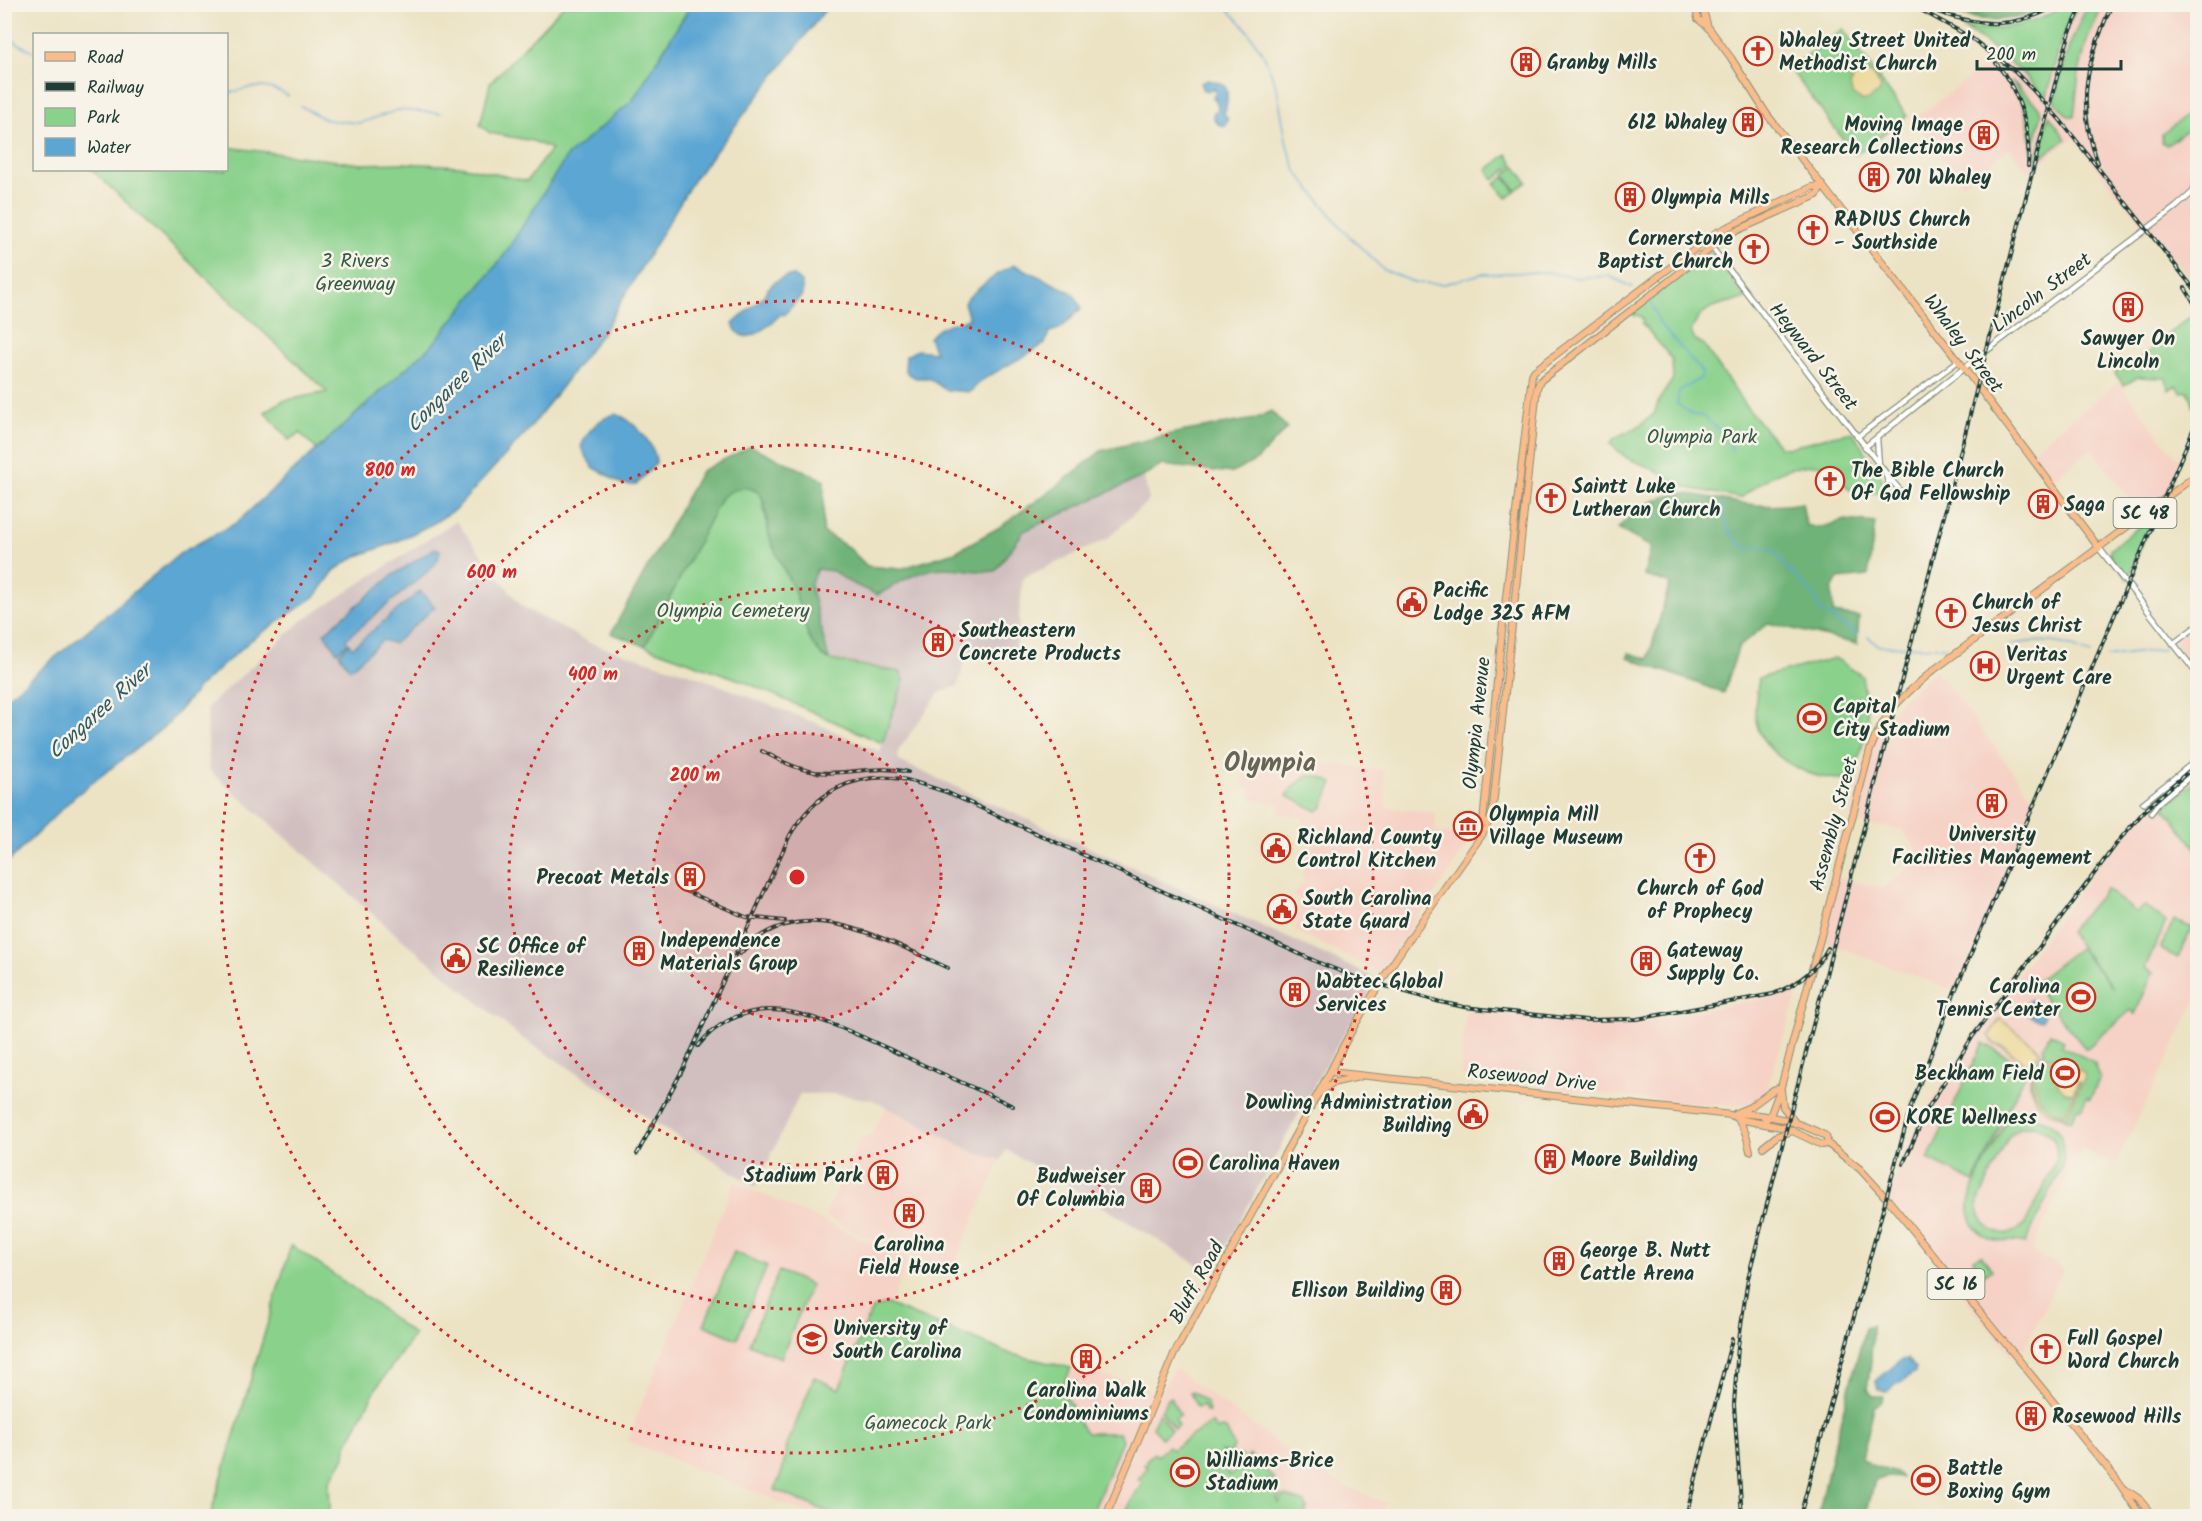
<svg xmlns="http://www.w3.org/2000/svg" width="2202" height="1521" viewBox="0 0 2202 1521" font-family="Kalam,sans-serif">
<style>
.built{fill:#f6d1c5}
.industrial{fill:#d1bfbf}
.green{fill:#8ad18c;stroke:#548760;stroke-width:1.5;fill-rule:evenodd}
.forest{fill:#6fb378;stroke:#477856;stroke-width:1.5}
.sand{fill:#eeda9e;stroke:#868c69;stroke-width:1.5;fill-rule:evenodd}
.water{fill:#5ba6d3;stroke:#3d7284;stroke-width:1.5}
.lines{fill:none;stroke-linecap:round;stroke-linejoin:round}
.stream{stroke:#5ba6d3;stroke-width:1.5}
.minor-casing{stroke:#86907c;stroke-width:7}
.major-casing{stroke:#86907c;stroke-width:8}
.minor{stroke:#fff;stroke-width:4.5}
.major{stroke:#fabc8b;stroke-width:6}
.rail-casing{stroke:#1f3d34;stroke-width:4}
.rail{stroke:#f7f3e8;stroke-width:1.5;stroke-dasharray:4.5;stroke-linecap:butt}
.ring{fill:none;stroke:#d62828;stroke-width:3;stroke-dasharray:3 6}
.labels{text-anchor:middle;stroke-width:5;stroke-linejoin:round;paint-order:stroke}
.shield{fill:#f7f3e8;stroke:#60746a;stroke-width:1.5}
.shield-label{font-size:18px;font-weight:bold;fill:#1f3d34}
.poi-label{font-size:20px;font-weight:bold;fill:#1f3d34;stroke:#f7f3e8;text-anchor:start}
.park-label{font-size:20px;fill:#345b46;stroke:#f7f3e8}
.street-label{font-size:20px;fill:#1f3d34;stroke:#f7f3e8}
.water-label{font-size:21px;font-style:italic;fill:#315c64;stroke:#f7f3e8}
.district-label{font-size:26px;font-weight:bold;fill:#696556;stroke:#f7f3e8}
.centre{fill:#d62828;stroke:#f7f3e8;stroke-width:3}
.ring-label{font-size:18px;text-anchor:middle;font-weight:bold;fill:#d62828;stroke:#f7f3e8;stroke-width:5;stroke-linejoin:round;paint-order:stroke}
</style>
<rect width="100%" height="100%" fill="#f7f3e8"/>
<filter id="ink" filterUnits="userSpaceOnUse"><feTurbulence type="fractalNoise" baseFrequency=".0167" numOctaves="2"/><feDisplacementMap in="SourceGraphic" scale="12" xChannelSelector="R" yChannelSelector="G"/><feConvolveMatrix kernelMatrix="1 2 1 2 8 2 1 2 1" color-interpolation-filters="sRGB"/></filter>
<filter id="wash" filterUnits="userSpaceOnUse"><feTurbulence type="fractalNoise" baseFrequency=".008" numOctaves="4" result="noise"/><feDisplacementMap in="SourceGraphic" scale="24" xChannelSelector="R" yChannelSelector="G"/><feGaussianBlur stdDeviation="1.35" result="paint"/><feColorMatrix in="noise" values="0 0 0 0 0 0 0 0 0 0 0 0 0 0 0 0 0 1.4 0 .05"/><feComposite in="paint" operator="in"/></filter>
<g filter="url(#wash)">
<rect width="100%" height="100%" fill="#ece3c4"/>
<path class="built" d="M2067,5H2197V285L2113,190L2074,138L2028,172L2010,148L1962,184L1914,119Z
M2119,382L2180,463L2165,499L2143,517L2091,449L2049,482L2027,454Z
M2197,624V673L2174,642Z
M1936,670L2036,802L1957,992L1820,940L1835,877L1883,888L1922,858L1903,830L1849,822L1872,742L1899,701Z
M1247,756L1383,770L1387,807L1436,813V833L1474,836L1382,970L1378,972L1294,930L1300,905L1299,899L1293,895L1304,882L1302,876L1307,848L1313,846L1315,841L1302,817L1278,814L1280,803L1251,800L1252,791L1243,785Z
M2197,765V999L2115,1165L2082,1148L2031,1251L2064,1268L2017,1363L1887,1201L1908,1144L1932,1101L1975,1033L2088,879L2140,815Z
M1801,984L1766,1091L1758,1100L1746,1106L1678,1103L1460,1076L1466,1010L1593,1024L1646,1021L1785,994Z
M886,1107L975,1153L1001,1160L951,1271L872,1240L825,1216L860,1139L872,1134Z
M734,1182L909,1259L887,1311L1045,1367L1112,1377L1161,1393L1174,1368L1291,1453L1320,1473L1349,1488L1386,1503L1381,1516H815L627,1441Z"/>
<path class="industrial" d="M1144,476L1149,500L1107,539L1023,578L1015,658L966,656L958,686L939,693L898,751L899,761L1378,979L1326,1064L1216,1264L1211,1269H1205L1044,1171L1006,1150L1001,1160L975,1153L873,1100L834,1094H800L756,1187L519,1036L398,936L209,770L207,707L302,621L456,521L521,606L590,643L691,674L818,724L880,752L903,675L900,672L829,660L810,585L817,569L833,571L849,582L914,575L942,568L982,573L995,571L1024,531Z"/>
<path class="green" d="M564,5H691L632,101L567,156L503,257L432,345L317,450L300,433L289,440L265,412L282,401L327,392L92,170H226L227,147L361,164L402,163L460,166L527,181L551,149L533,141L490,133L480,125L490,83Z
M2065,5H2078L2061,41L2046,99C2024,71 1994,47 1963,28C2000,31 2035,26 2065,5Z
M2087,5H2103L2087,40L2079,73L2074,116H2068L2056,103L2055,96L2069,47Z
M1843,29L1907,116L1855,155L1790,69Z
M2011,80L2038,106L2042,113L2032,154C2031,128 2025,102 2011,80Z
M2197,107V122L2170,143L2167,145L2162,142V134Z
M2049,115L2066,139L2036,161Z
M1507,154L1514,164L1494,180L1487,170Z
M1515,166L1527,182L1516,190L1505,175Z
M1504,177L1515,191L1507,198L1495,184Z
M1710,252L1746,298C1720,306 1703,302 1691,332L1695,340L1703,344L1744,404L1780,447L1787,448L1827,437L1853,432C1865,454 1883,470 1886,494L1850,490L1829,465C1788,463 1772,473 1741,498L1693,489L1675,483L1656,470L1627,458L1610,444L1616,437L1636,428L1654,414L1659,400L1673,379L1672,359L1642,323L1643,320L1639,315L1634,316L1632,312Z
M2192,316L2196,318L2198,322L2197,397L2193,408V402L2188,391L2181,392L2177,385L2168,390L2166,378L2138,377L2124,385L2115,373L2116,370C2144,365 2167,331 2192,316Z
M748,487L759,492L762,497L769,535L794,590L810,640L822,656L829,660L900,672L904,680L882,743L743,681L645,646L721,498L729,491Z
M2151,519V522L2128,579L2110,556V550L2122,539Z
M1835,658L1862,676L1869,722L1854,776C1824,788 1767,760 1758,728C1752,711 1757,695 1759,678Z
M1307,776H1317L1333,783L1322,808L1317,811L1287,796L1291,789Z
M2197,780V850L2164,807Z
M2106,889L2136,912L2145,906L2166,922L2145,968L2153,973L2135,1014L2131,1010L2087,1048H2085L2034,986V983L2079,948L2113,988L2069,932Z
M2174,920L2192,928L2178,958L2160,949Z
M2050,1033L2064,1040L2061,1046L2094,1062L2100,1077L2090,1099L2087,1097L2081,1109L2077,1108L2071,1120C2044,1113 2021,1096 2034,1065C2037,1059 2042,1054 2045,1049L2043,1047Z
M1983,1043L2028,1068L1974,1182L1928,1159Z
M2009,1116C2021,1121 2026,1115 2037,1118C2061,1123 2068,1146 2062,1167L2025,1243C2013,1238 2002,1245 1989,1239C1976,1233 1968,1219 1969,1205C1970,1186 2000,1135 2009,1116ZM2033,1126C2050,1130 2059,1142 2056,1159C2049,1175 2034,1211 2024,1224C2006,1247 1974,1227 1979,1200L2009,1136L2020,1128Z
M291,1245L366,1297L414,1335L377,1387L346,1446L345,1457L329,1482L330,1508L328,1516H210Z
M734,1252L767,1266L737,1339L704,1325Z
M1981,1255L1992,1270L1981,1276L1973,1259Z
M779,1271L811,1285L781,1358L749,1344Z
M887,1304L1011,1354L1071,1368L1060,1392C1076,1402 1073,1421 1087,1433H1119L1122,1440L1091,1516H837L775,1490L783,1468L787,1446L814,1377L839,1389L872,1309Z
M1192,1392L1207,1403L1209,1412H1205L1203,1405L1197,1407L1190,1393Z
M1170,1397L1180,1415L1175,1419L1179,1425L1174,1429L1161,1411L1167,1399Z
M1159,1413L1171,1430L1161,1438L1152,1427Z
M1212,1423L1216,1430L1221,1428L1226,1429L1234,1446L1232,1452L1227,1454L1221,1452L1228,1475H1231L1236,1470L1231,1465L1241,1455L1248,1463L1250,1461L1247,1458L1250,1455L1275,1479L1272,1482L1269,1479L1267,1481L1281,1496L1277,1498L1279,1503L1282,1498L1286,1496L1305,1503L1307,1508L1304,1516H1123L1142,1482L1138,1479L1147,1468L1144,1465L1147,1462L1146,1460L1154,1453L1157,1456L1168,1446L1172,1450L1189,1437Z"/>
<path class="forest" d="M1930,5H1992L1996,10L2004,5H2052C2010,27 1973,22 1930,5Z
M1271,411L1287,428L1257,460L1232,473L1162,465L1144,476L1024,531L995,571C977,574 961,567 943,568C919,569 897,584 877,595L849,582L833,571L817,569L810,585L829,660C803,645 804,613 793,588C785,571 776,556 770,538C766,524 768,510 762,497C752,482 733,488 721,498L645,646L611,633L701,471L751,446L824,480L823,532L848,547L867,566L900,569L955,552L998,528L1056,487L1101,451L1180,432L1255,419Z
M1682,493C1724,499 1760,511 1802,503L1806,525L1818,528L1846,520L1875,523L1868,576L1838,579L1832,590L1833,613L1859,617L1857,644L1768,623L1738,648L1724,693L1628,658L1629,653L1648,659L1670,583L1644,576L1651,547L1618,529C1635,508 1655,497 1682,493Z
M1872,1326L1871,1363L1867,1389L1873,1396H1883L1882,1401L1874,1407L1862,1458L1871,1465L1899,1474L1901,1478L1888,1477L1875,1480L1866,1516H1818L1833,1449L1865,1328Z"/>
<path class="sand" d="M1866,72L1872,74L1881,86L1880,92L1867,101H1861L1852,94L1850,85L1853,78Z
M2000,1019L2040,1050L2030,1067L2004,1047L1994,1044L1989,1035Z
M2042,1053L2083,1072L2085,1077L2066,1117C2030,1113 2024,1079 2042,1053ZM2043,1057L2075,1071V1074L2063,1068L2057,1075L2058,1085L2065,1092L2073,1093L2078,1081L2080,1083L2064,1115C2036,1110 2026,1079 2043,1057Z"/>
<path class="water" d="M691,5H829L694,179L603,332L532,426L456,509L434,523L396,542L355,557L334,571L316,596L250,641L199,687L168,724L74,797L5,865V699L182,552L236,523L434,343L503,257L567,156L633,100Z
M1208,80C1212,81 1219,82 1222,84C1230,88 1227,106 1224,113L1228,120L1225,126L1218,124L1213,117L1214,112L1218,110L1217,102L1213,97L1215,93V88L1206,91L1202,89L1201,83Z
M1015,265L1071,292L1077,299L1081,308C1079,311 1062,328 1059,329C1056,331 1052,331 1049,332L1045,344L982,380L970,392L946,390L928,378H916L908,374L905,369L906,356L917,350L935,352L929,338C941,322 952,325 969,319L964,303C969,294 1004,268 1015,265Z
M788,276H794L802,283V295L784,315L781,314C768,326 743,352 733,324L763,297C768,286 777,279 788,276Z
M615,414C632,418 656,445 656,463L637,484C614,488 613,474 593,468L581,447C587,431 598,419 615,414Z
M435,548L440,550L438,559L433,567L346,639L348,643L337,652L324,633L393,575Z
M420,591L435,607L394,644L383,640L350,669L339,654L349,644L352,648Z
M2030,1000C2037,1002 2043,1010 2044,1016L2042,1020L2036,1019L2023,1012L2024,1007Z
M1907,1359L1916,1369L1915,1372L1887,1391L1878,1390L1876,1381L1901,1360Z"/>
<g class="lines">
<path class="stream" d="M1223,4L1245,27L1265,57L1277,89L1287,145L1296,171L1345,232L1384,270L1416,283L1444,284L1481,274L1547,272L1577,278L1609,276L1632,287
M4,36L34,52
M226,94C251,87 265,82 288,96
M301,106L326,120L360,123L398,110L441,113
M1651,303L1660,324L1702,372L1701,378L1679,391L1677,404L1692,415L1702,416L1723,433L1730,442L1732,451
M1723,505C1723,526 1731,536 1747,549L1760,546L1775,551L1783,564L1814,596L1820,611L1857,634
M1868,636L1877,645L1881,646L1947,647
M2010,645C2041,639 2063,640 2090,655
M2193,649L2198,647
M2106,657L2165,649"/>
</g>
</g>
<g filter="url(#ink)">
<g class="lines">
<g class="minor-casing">
<path id="minor" d="M1706,240L1885,472L1889,485L1886,494
M1857,437L1958,361
M1877,438L1879,465
M1865,447L1964,368L2176,207L2193,192L2198,177
M1887,475L1905,496
M2099,548L2198,675
M2173,644L2198,625
M2143,803L2198,759
M2151,813L2160,801L2198,770"/>
</g>
<g class="major-casing">
<path id="major" d="M1695,4L1698,19L1709,28L1731,58L1766,113L1964,368L2099,548
M1704,4V13L1708,28
M1482,832L1502,631L1532,375L1534,371L1717,232L1812,187L1822,186
M1330,1072L1731,1115L1738,1119L1786,1128L1822,1145L1828,1144
M1781,1090L1783,1107L1794,1121
M1320,1093L1332,1083L1359,1077
M1738,1112L1750,1107L1773,1090L1781,1087
M1736,1113C1773,1115 1794,1120 1826,1136L1828,1144L1860,1169L1889,1201L2117,1480L2141,1516
M1738,1119L1746,1134L1750,1151
M1762,1123L1770,1116L1781,1087L1870,750C1885,710 1903,696 1935,669L2198,474
M1763,1147L1777,1136L1793,1131
M2126,1490L2138,1498L2153,1516
M1106,1516L1174,1354L1330,1072C1371,988 1428,912 1482,835L1492,816L1537,388L1540,381L1723,239L1738,230L1817,195L1822,186"/>
</g>
<use href="#minor" class="minor"/>
<use href="#major" class="major"/>
<g class="rail-casing">
<path id="rail" d="M1910,4L1970,37L2013,70L2031,88L2060,120L2198,294
M1938,12C1983,28 2018,28 2059,4
M1996,63C2020,92 2031,129 2028,166
M2098,163C2075,102 2087,62 2112,4
M2185,288L2198,309
M762,751C779,760 796,769 815,772C846,776 876,764 908,772
M686,891L746,917L785,921
M740,954C798,888 884,939 948,968
M698,1046C715,1024 742,1010 770,1010C810,1010 867,1039 904,1056C940,1073 977,1089 1013,1106
M637,1154L683,1069L790,835C814,794 853,771 902,779C917,782 932,788 946,792L1317,962L1355,977L1440,1002L1464,1007L1586,1020L1637,1019L1773,994C1796,985 1816,971 1828,948
M1903,1164L1928,1108L1973,1036L2120,839L2147,808L2198,763
M1686,1516L1732,1339
M1742,1516L1734,1405L1738,1346L1748,1278L2055,84L2070,32L2083,4
M1800,1516L1911,1106L1955,991L2198,418"/>
</g>
<use href="#rail" class="rail"/>
</g>
</g>
<circle cx="797" cy="877" r="144" fill="#d62828" fill-opacity=".12"/>
<g class="ring">
<circle cx="797" cy="877" r="144"/>
<circle cx="797" cy="877" r="288"/>
<circle cx="797" cy="877" r="432"/>
<circle cx="797" cy="877" r="576"/>
</g>
<defs>
<g id="church-ring" transform="scale(1.5)"><circle r="9.5" fill="#f7f3e8" stroke="#c8321e" stroke-width="1.5"/><path d="M-1.2-6h2.4v3.5h3.3v2.4h-3.3V6h-2.4V-.1h-3.3v-2.4h3.3Z" fill="#c8321e"/></g>
<g id="building-ring" transform="scale(1.5)"><circle r="9.5" fill="#f7f3e8" stroke="#c8321e" stroke-width="1.5"/><path d="M-4-6H4V6H1V3H-1V6H-4ZM-2.5-4.3h1.7v1.8h-1.7ZM.8-4.3h1.7v1.8H.8ZM-2.5-1h1.7V.8h-1.7ZM.8-1h1.7V.8H.8Z" fill="#c8321e"/></g>
<g id="civic-ring" transform="scale(1.5)"><circle r="9.5" fill="#f7f3e8" stroke="#c8321e" stroke-width="1.5"/><path d="M-.6-6.5H3V-4.5H.6V-3L4-1V1h2V6H-6V1h2V-1L-.6-3ZM-1.2 2.5V6h2.4V2.5Z" fill="#c8321e"/></g>
<g id="hospital-ring" transform="scale(1.5)"><circle r="9.5" fill="#f7f3e8" stroke="#c8321e" stroke-width="1.5"/><path d="M-5-5h3v3.5h4V-5h3V5h-3V1.5h-4V5h-3Z" fill="#c8321e"/></g>
<g id="stadium-ring" transform="scale(1.5)"><circle r="9.5" fill="#f7f3e8" stroke="#c8321e" stroke-width="1.5"/><path d="M0-5a6.5 5 0 1 0 0 10a6.5 5 0 1 0 0-10ZM-3.5-1.8h7v3.6h-7Z" fill="#c8321e"/></g>
<g id="museum-ring" transform="scale(1.5)"><circle r="9.5" fill="#f7f3e8" stroke="#c8321e" stroke-width="1.5"/><path d="M0-6L6-3V-2H-6V-3ZM-5-1h2V3h-2ZM-1-1h2V3h-2ZM3-1h2V3H3ZM-6 4H6V6H-6Z" fill="#c8321e"/></g>
<g id="university-ring" transform="scale(1.5)"><circle r="9.5" fill="#f7f3e8" stroke="#c8321e" stroke-width="1.5"/><path d="M0-5L7-2L0 1L-7-2ZM-4 1L0 2.5L4 1V4Q0 6-4 4Z" fill="#c8321e"/></g>
</defs>
<g fill-rule="evenodd">
<use href="#church-ring" x="1758" y="51"/>
<use href="#building-ring" x="1526" y="62"/>
<use href="#building-ring" x="1748" y="122"/>
<use href="#building-ring" x="1984" y="135"/>
<use href="#building-ring" x="1874" y="177"/>
<use href="#building-ring" x="1630" y="197"/>
<use href="#church-ring" x="1813" y="230"/>
<use href="#church-ring" x="1754" y="249"/>
<use href="#building-ring" x="2128" y="307"/>
<use href="#church-ring" x="1830" y="481"/>
<use href="#church-ring" x="1551" y="498"/>
<use href="#building-ring" x="2043" y="504"/>
<use href="#civic-ring" x="1412" y="602"/>
<use href="#church-ring" x="1951" y="613"/>
<use href="#building-ring" x="938" y="642"/>
<use href="#hospital-ring" x="1985" y="666"/>
<use href="#stadium-ring" x="1812" y="718"/>
<use href="#building-ring" x="1992" y="803"/>
<use href="#museum-ring" x="1468" y="826"/>
<use href="#civic-ring" x="1276" y="848"/>
<use href="#church-ring" x="1700" y="858"/>
<use href="#building-ring" x="690" y="877"/>
<use href="#civic-ring" x="1282" y="909"/>
<use href="#building-ring" x="639" y="951"/>
<use href="#civic-ring" x="456" y="958"/>
<use href="#building-ring" x="1646" y="961"/>
<use href="#building-ring" x="1295" y="992"/>
<use href="#stadium-ring" x="2081" y="997"/>
<use href="#stadium-ring" x="2065" y="1073"/>
<use href="#civic-ring" x="1473" y="1114"/>
<use href="#stadium-ring" x="1885" y="1117"/>
<use href="#building-ring" x="1550" y="1159"/>
<use href="#stadium-ring" x="1188" y="1163"/>
<use href="#building-ring" x="883" y="1175"/>
<use href="#building-ring" x="1146" y="1188"/>
<use href="#building-ring" x="909" y="1213"/>
<use href="#building-ring" x="1559" y="1261"/>
<use href="#building-ring" x="1446" y="1290"/>
<use href="#university-ring" x="812" y="1339"/>
<use href="#church-ring" x="2046" y="1349"/>
<use href="#building-ring" x="1086" y="1359"/>
<use href="#building-ring" x="2031" y="1416"/>
<use href="#stadium-ring" x="1185" y="1472"/>
<use href="#stadium-ring" x="1926" y="1480"/>
</g>
<g class="labels">
<g class="shield">
<rect x="2113.5" y="498" width="63" height="30" rx="4.5"/>
<rect x="1927.5" y="1269" width="57" height="30" rx="4.5"/>
</g>
<g class="shield-label">
<text x="2145" y="519">SC 48</text>
<text x="1956" y="1290">SC 16</text>
</g>
<g class="poi-label">
<text x="1779" y="47">Whaley Street United<tspan x="1779" dy="23">Methodist Church</tspan></text>
<text x="1547" y="69">Granby Mills</text>
<text x="1727" y="129" text-anchor="end">612 Whaley</text>
<text x="1963" y="131" text-anchor="end">Moving Image<tspan x="1963" dy="23">Research Collections</tspan></text>
<text x="1895" y="184">701 Whaley</text>
<text x="1651" y="204">Olympia Mills</text>
<text x="1834" y="226">RADIUS Church<tspan x="1834" dy="23">- Southside</tspan></text>
<text x="1733" y="245" text-anchor="end">Cornerstone<tspan x="1733" dy="23">Baptist Church</tspan></text>
<text x="2128" y="345" text-anchor="middle">Sawyer On<tspan x="2128" dy="23">Lincoln</tspan></text>
<text x="1851" y="477">The Bible Church<tspan x="1851" dy="23">Of God Fellowship</tspan></text>
<text x="1572" y="493">Saintt Luke<tspan x="1572" dy="23">Lutheran Church</tspan></text>
<text x="2064" y="511">Saga</text>
<text x="1433" y="597">Pacific<tspan x="1433" dy="23">Lodge 325 AFM</tspan></text>
<text x="1972" y="609">Church of<tspan x="1972" dy="23">Jesus Christ</tspan></text>
<text x="959" y="637">Southeastern<tspan x="959" dy="23">Concrete Products</tspan></text>
<text x="2006" y="661">Veritas<tspan x="2006" dy="23">Urgent Care</tspan></text>
<text x="1833" y="713">Capital<tspan x="1833" dy="23">City Stadium</tspan></text>
<text x="1489" y="821">Olympia Mill<tspan x="1489" dy="23">Village Museum</tspan></text>
<text x="1992" y="841" text-anchor="middle">University<tspan x="1992" dy="23">Facilities Management</tspan></text>
<text x="1297" y="844">Richland County<tspan x="1297" dy="23">Control Kitchen</tspan></text>
<text x="669" y="884" text-anchor="end">Precoat Metals</text>
<text x="1700" y="895" text-anchor="middle">Church of God<tspan x="1700" dy="23">of Prophecy</tspan></text>
<text x="1303" y="905">South Carolina<tspan x="1303" dy="23">State Guard</tspan></text>
<text x="660" y="947">Independence<tspan x="660" dy="23">Materials Group</tspan></text>
<text x="477" y="953">SC Office of<tspan x="477" dy="23">Resilience</tspan></text>
<text x="1667" y="957">Gateway<tspan x="1667" dy="23">Supply Co.</tspan></text>
<text x="1316" y="988">Wabtec Global<tspan x="1316" dy="23">Services</tspan></text>
<text x="2060" y="993" text-anchor="end">Carolina<tspan x="2060" dy="23">Tennis Center</tspan></text>
<text x="2044" y="1080" text-anchor="end">Beckham Field</text>
<text x="1452" y="1109" text-anchor="end">Dowling Administration<tspan x="1452" dy="23">Building</tspan></text>
<text x="1906" y="1124">KORE Wellness</text>
<text x="1571" y="1166">Moore Building</text>
<text x="1209" y="1170">Carolina Haven</text>
<text x="862" y="1182" text-anchor="end">Stadium Park</text>
<text x="1125" y="1183" text-anchor="end">Budweiser<tspan x="1125" dy="23">Of Columbia</tspan></text>
<text x="909" y="1251" text-anchor="middle">Carolina<tspan x="909" dy="23">Field House</tspan></text>
<text x="1580" y="1257">George B. Nutt<tspan x="1580" dy="23">Cattle Arena</tspan></text>
<text x="1425" y="1297" text-anchor="end">Ellison Building</text>
<text x="833" y="1335">University of<tspan x="833" dy="23">South Carolina</tspan></text>
<text x="2067" y="1345">Full Gospel<tspan x="2067" dy="23">Word Church</tspan></text>
<text x="1086" y="1397" text-anchor="middle">Carolina Walk<tspan x="1086" dy="23">Condominiums</tspan></text>
<text x="2052" y="1423">Rosewood Hills</text>
<text x="1206" y="1467">Williams-Brice<tspan x="1206" dy="23">Stadium</tspan></text>
<text x="1947" y="1475">Battle<tspan x="1947" dy="23">Boxing Gym</tspan></text>
</g>
<g class="park-label">
<text x="355" y="267">3 Rivers<tspan x="355" dy="23">Greenway</tspan></text>
<text x="1702" y="443">Olympia Park</text>
<text x="733" y="617">Olympia Cemetery</text>
<text x="928" y="1429">Gamecock Park</text>
</g>
<g class="street-label">
<text transform="translate(2041 292) rotate(-37)" y="7">Lincoln Street</text>
<text transform="translate(1964 343) rotate(53)" y="7">Whaley Street</text>
<text transform="translate(1814 356) rotate(52)" y="7">Heyward Street</text>
<text transform="translate(1476 723) rotate(-84)" y="7">Olympia Avenue</text>
<text transform="translate(1833 824) rotate(-75)" y="7">Assembly Street</text>
<text transform="translate(1532 1077) rotate(6)" y="7">Rosewood Drive</text>
<text transform="translate(1196 1282) rotate(-61)" y="7">Bluff Road</text>
</g>
<g class="water-label">
<text transform="translate(456 383) rotate(-44)" y="7">Congaree River</text>
<text transform="translate(99 711) rotate(-42)" y="7">Congaree River</text>
</g>
<g class="district-label">
<text x="1270" y="771">Olympia</text>
</g>
</g>
<circle cx="797" cy="877" r="9" class="centre"/>
<g class="ring-label">
<text x="390" y="476">800 m</text>
<text x="492" y="578">600 m</text>
<text x="593" y="680">400 m</text>
<text x="695" y="781">200 m</text>
</g>
<rect width="2202" height="1521" fill="none" stroke="#f7f3e8" stroke-width="24"/>
<rect x="33" y="33" width="195" height="138" fill="#f7f3e8" stroke="#a1aaa0" stroke-width="1.5"/>
<rect x="45" y="52" width="30" height="9" fill="#fabc8b" stroke="#a1aaa0" stroke-width="1.5"/>
<text x="87" y="63" font-size="18" fill="#1f3d34">Road</text>
<rect x="45" y="82" width="30" height="9" fill="#1f3d34" stroke="#a1aaa0" stroke-width="1.5"/>
<text x="87" y="93" font-size="18" fill="#1f3d34">Railway</text>
<rect x="45" y="108" width="30" height="18" fill="#8ad18c" stroke="#a1aaa0" stroke-width="1.5"/>
<text x="87" y="123" font-size="18" fill="#1f3d34">Park</text>
<rect x="45" y="138" width="30" height="18" fill="#5ba6d3" stroke="#a1aaa0" stroke-width="1.5"/>
<text x="87" y="153" font-size="18" fill="#1f3d34">Water</text>
<path d="M1977 60v9h144v-9" fill="none" stroke="#1f3d34" stroke-width="3"/>
<text x="1986" y="60" font-size="18" fill="#1f3d34" stroke="#f7f3e8" stroke-width="4.5" paint-order="stroke">200 m</text>
</svg>
